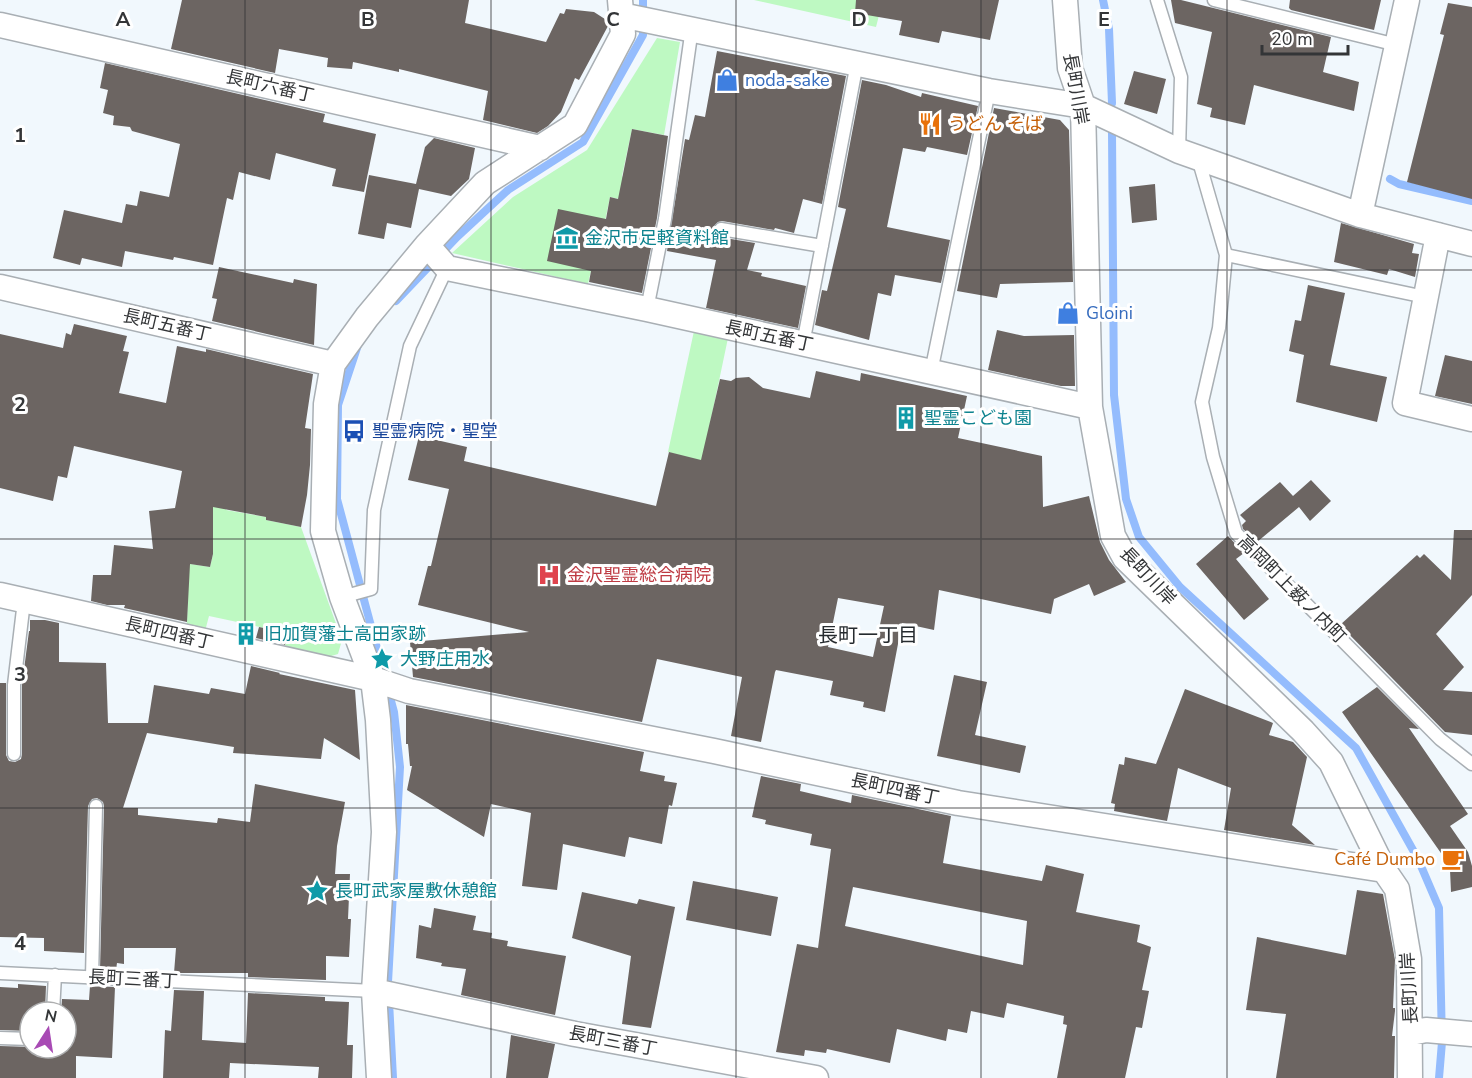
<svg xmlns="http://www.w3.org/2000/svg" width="1472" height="1078" viewBox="0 0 1472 1078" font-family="'Nunito Sans','Noto Sans JP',sans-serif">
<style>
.green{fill:#bef9c2}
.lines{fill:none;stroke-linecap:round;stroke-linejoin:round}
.stream{stroke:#94bcfd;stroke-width:8}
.building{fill:#6c6562;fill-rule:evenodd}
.lane-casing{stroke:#a9afb4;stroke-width:15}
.street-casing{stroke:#a9afb4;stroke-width:27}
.lane{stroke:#fff;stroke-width:12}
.street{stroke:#fff;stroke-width:24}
.grid{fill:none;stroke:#333537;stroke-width:1.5;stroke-opacity:0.55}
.labels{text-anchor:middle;stroke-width:6;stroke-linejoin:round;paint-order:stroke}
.shop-label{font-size:18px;fill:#366cbe;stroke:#fff;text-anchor:start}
.street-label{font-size:18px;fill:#333537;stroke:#fff}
.food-label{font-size:18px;fill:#c56008;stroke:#fff;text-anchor:start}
.culture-label{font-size:18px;fill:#0d838f;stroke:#fff;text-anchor:start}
.transit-label{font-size:18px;fill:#164399;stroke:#fff;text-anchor:start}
.health-label{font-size:18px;fill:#be3a42;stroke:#fff;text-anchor:start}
.neighbourhood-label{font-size:20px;fill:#262b2f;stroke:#fff}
.grid-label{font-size:20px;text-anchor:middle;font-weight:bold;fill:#333537;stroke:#fff;stroke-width:6;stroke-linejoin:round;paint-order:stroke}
</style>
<rect width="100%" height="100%" fill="#f1f8fd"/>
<path class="green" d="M754,0H883L876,27Z
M657,38L680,42L664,135L632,129L622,176L650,206L610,197L603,231L600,230L588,284L452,253L513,197L587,150Z
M694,331L728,338L702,462L668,452Z
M186,471L231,484L226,510L266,517V520L301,527L342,640L338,654L321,659L284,651L288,633L209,616L204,635L184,631L187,622L188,590L171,561L210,567L213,554L196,495L178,491Z"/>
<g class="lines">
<path class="stream" d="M1103,0L1109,29L1112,103
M1112,133L1114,395L1126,499L1139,537L1180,587L1356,748L1418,859L1439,908L1442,1042L1439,1078
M1390,179L1399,184L1472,201
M396,301L457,237L508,190L583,142L643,35V0
M358,345L338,405L337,499L394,712L400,767L388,982L393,1078"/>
</g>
<path class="building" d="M182,0H469L465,23L546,42L560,13L564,14L566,9L594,12L608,21V26L579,80L575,78L561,112L548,126L537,133L483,120L488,91L399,69V72L353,62L352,69L327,67L328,58L279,49L275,73L171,49Z
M856,0H999L990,40L942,31L939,43L899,35L902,21L855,13Z
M1171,0H1181L1331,37L1323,72L1359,82L1354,111L1254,85L1245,125L1210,117L1212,108L1197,104L1212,32L1175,23Z
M1290,0H1381L1374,30L1291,10L1289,8Z
M1448,3L1472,7V199L1407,182L1444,35L1440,34Z
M717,51L846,76L822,204L803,199L794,233L775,228L774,230L722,221L718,222L713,227L714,232L719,237L755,243L747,270L762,273L761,276L806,286L798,328L706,308L716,260L667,251L685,139L689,140L695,115L705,117Z
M105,63L325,114L323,122L376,134L364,192L332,186L336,169L276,153L270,180L239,172L233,200L227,198L213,265L174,257L173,260L125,251L122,267L82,258L80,265L53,258L64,210L122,223L126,204L137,206L140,191L169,197L180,144L132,131L130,127L113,125L114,116L103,113L108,90L100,88Z
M1134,71L1166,79L1157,114L1124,104Z
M862,80L886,85L921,97L922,93L978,106L967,155L927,147L925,152L903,148L887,227L950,240L941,283L895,275L891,296L878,293L869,340L815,325L822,290L827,291L846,209L838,207Z
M994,108L1060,120L1069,130L1073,282L1000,284L997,298L957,291Z
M632,129L668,136L657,218L642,293L589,282L591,271L547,261L558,209L606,219L610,197L618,199Z
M434,138L475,148L469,179L451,196L419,189L411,228L387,223L384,239L358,234L369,175L416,184L425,147Z
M1155,184L1157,220L1132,223L1129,187Z
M1341,223L1414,244L1412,253L1419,254L1415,277L1389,269L1387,275L1334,262Z
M219,267L293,283L294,279L317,284L314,345L212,321L217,299L212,298Z
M1308,285L1345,293L1330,365L1387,377L1377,422L1296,402L1304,355L1289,351L1295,320L1301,321Z
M74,324L127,336L123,351L129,352L119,393L166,403L177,346L206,352V349L313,374L305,428L311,429L310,465L307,495L301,527L266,520V517L213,507V554L210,567L190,564L187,622L124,608L125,605H107L91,601L93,575H111L114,545L153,549L149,511L175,508L182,471L74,446L67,478L58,476L53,501L0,488V334L63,348L66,333L71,335Z
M997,330L1024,336L1074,335L1075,386H1061L988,370Z
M1445,355L1472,361V404L1435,396Z
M816,371L860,381L861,373L967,396L958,438L1042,456L1043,507L1089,496L1100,542L1109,560L1126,582L1094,596L1089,584L1054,599L1051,614L939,590L934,630L902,623L885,712L863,707L864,702L830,695L833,681L776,670L775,672L761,742L731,736L742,677L657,659L642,722L413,677L410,642L529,632L418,605L428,566H431L449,489L408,480L419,436L467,447L464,461L656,506L669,452L701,460L720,379L731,381L736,378L749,377L763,388L810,398ZM838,598L884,606L873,657L828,647Z
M1311,480L1331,501L1310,521L1299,507L1257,542L1243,529L1242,525L1246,521L1240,515L1280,482L1293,496Z
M1454,530H1472V595L1436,634L1464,667L1443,690L1472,692V735L1445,732L1340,625L1417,555L1420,558L1424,554L1451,580Z
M1228,536L1244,553L1236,559L1269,599L1244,620L1196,564Z
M30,620H45L59,623V662L106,663L108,723H148L154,685L209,694L211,688L245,694L251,666L280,673L279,674L355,690L360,760L324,738L321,759L233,753L234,747L147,733L123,808H138V815L217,823L218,818L250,822L255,784L345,802L337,846L335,874H350L348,919H351L349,957L326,956V980L248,977V973H174L176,948H124V964L117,963L116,970H100L104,806L103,802L97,798L92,799L88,806L84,953L44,951V938L0,937V683H6V755L9,761L15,762L21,759L22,754V685L29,631H30Z
M259,627L288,633L285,645L256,638Z
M954,675L987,682L975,735L1026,746L1020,773L937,756Z
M1377,687L1419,729L1409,728L1468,814L1450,826L1468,852L1472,866V887L1451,892L1450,870L1443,856L1342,712Z
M1185,689L1273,723L1269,735L1293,742L1307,757L1292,825L1315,845L1224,830L1231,788L1178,768L1167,821L1114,811L1115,804L1111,803L1119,764L1124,765L1125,757L1156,764Z
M406,705L644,752L640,771L665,776L664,781L677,783L672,806L669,805L662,844L629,837L625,857L563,844L557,890L522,886L531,813L491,804L484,837L407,790L412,766H410L408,744H406Z
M761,776L801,784L800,791L851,803L852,795L951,816L943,863L1042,881L1046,865L1084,874L1076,912L1140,925L1137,942L1151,947L1142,990L1149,991L1142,1028L1136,1027L1125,1078H1057L1067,1025L1063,1024L1064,1016L1007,1003L1004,1018L971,1011L967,1033L948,1029L946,1041L897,1029L890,1063L827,1049L826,1053L805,1050L804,1056L776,1052L797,944L818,948L831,849L810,845L812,834L765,824L766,820L752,817ZM853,887L1027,921L1023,965L845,926Z
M693,881L778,897L771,936L686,920Z
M1357,890L1383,894L1395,960L1393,1008H1395V1011L1392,1036H1395L1394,1078H1276L1286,1014L1246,1010L1257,937L1346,955Z
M582,892L637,904L639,899L675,907L651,1028L622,1024L631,956L572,938Z
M434,908L476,916L473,930L492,933L491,938L508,941L507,946L566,956L555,1015L461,995L466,969L441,966L442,963L416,958L419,925L431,928Z
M18,984L46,986L45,1012H30V1031L0,1030V987L18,988Z
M90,986L115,987L112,1058L76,1056V1078H0V1046L66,1048V1012H61L62,999L89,1000Z
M174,990L204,991L202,1040L246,1043L248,993L325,997V1001L349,1002L347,1045H353L352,1078H318L319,1067L230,1063L229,1078H163L165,1030L171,1031Z
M511,1035L555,1044L548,1078H506Z"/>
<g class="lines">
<g class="lane-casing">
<path id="lane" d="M1157,0L1181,77L1179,151
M1214,0L1397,45
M1198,158L1226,255L1219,328L1202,402L1213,457L1236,533L1440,739L1472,764
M721,229L822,246
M1226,255L1425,297
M647,309L665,219L692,28
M803,344L857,63
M931,372L989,91
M342,597L371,589L374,510L410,346L447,268
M14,754V685L24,601
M0,973L374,991
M92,977L96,806
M53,1012L55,975
M0,1038L30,1039"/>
</g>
<g class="street-casing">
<path id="street" d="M1065,0L1070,68L1083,106L1090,407L1113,536L1125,558L1303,731L1331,762L1384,870L1397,889L1409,959L1410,1078
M621,15L989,91L1083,106L1179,151L1360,215L1472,244
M0,25L540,148
M1360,215L1407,0
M1438,235L1405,403L1472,419
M427,245L447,268L647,309L1090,407
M0,287L333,364
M0,595L373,679L409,691L714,751L958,803L1384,870
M374,991L575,1034L816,1078
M1411,1033L1426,1030L1472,1034
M379,1078L374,991L384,832L378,720L373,679L342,597L323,531L326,404L333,364L367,317L427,245L485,183L575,125L623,34L620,0"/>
</g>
<use href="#lane" class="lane"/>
<use href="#street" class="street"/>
</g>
<path class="grid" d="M245,0V1078M491,0V1078M736,0V1078M981,0V1078M1227,0V1078M0,270H1472M0,539H1472M0,808H1472"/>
<defs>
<g id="shop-bare" transform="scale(1.8)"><path d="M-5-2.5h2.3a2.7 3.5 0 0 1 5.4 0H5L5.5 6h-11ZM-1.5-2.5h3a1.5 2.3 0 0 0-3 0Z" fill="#3f7fe0" stroke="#fff" stroke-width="2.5" paint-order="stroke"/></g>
<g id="restaurant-bare" transform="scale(1.8)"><path d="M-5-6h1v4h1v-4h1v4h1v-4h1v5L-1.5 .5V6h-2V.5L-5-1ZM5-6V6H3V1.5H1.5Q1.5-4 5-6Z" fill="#e8710a" stroke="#fff" stroke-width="2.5" paint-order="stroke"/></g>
<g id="museum-bare" transform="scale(1.8)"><path d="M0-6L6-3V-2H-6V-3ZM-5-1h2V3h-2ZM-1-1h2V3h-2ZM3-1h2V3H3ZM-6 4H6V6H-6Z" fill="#0f9aa8" stroke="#fff" stroke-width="2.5" paint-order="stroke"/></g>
<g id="building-bare" transform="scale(1.8)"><path d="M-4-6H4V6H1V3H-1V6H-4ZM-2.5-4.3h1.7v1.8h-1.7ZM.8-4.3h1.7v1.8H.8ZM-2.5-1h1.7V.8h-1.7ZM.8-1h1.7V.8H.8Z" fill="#0f9aa8" stroke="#fff" stroke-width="2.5" paint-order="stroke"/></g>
<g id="bus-bare" transform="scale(1.8)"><path d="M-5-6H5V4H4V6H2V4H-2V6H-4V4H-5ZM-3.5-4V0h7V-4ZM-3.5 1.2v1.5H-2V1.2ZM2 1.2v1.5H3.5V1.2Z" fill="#1a4fb4" stroke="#fff" stroke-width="2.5" paint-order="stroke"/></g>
<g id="hospital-bare" transform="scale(1.8)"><path d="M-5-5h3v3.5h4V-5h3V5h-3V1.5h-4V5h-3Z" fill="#e0444e" stroke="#fff" stroke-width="2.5" paint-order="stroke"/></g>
<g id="sight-bare" transform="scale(1.8)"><path d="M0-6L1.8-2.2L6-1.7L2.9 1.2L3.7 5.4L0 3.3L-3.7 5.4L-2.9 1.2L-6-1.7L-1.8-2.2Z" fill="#0f9aa8" stroke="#fff" stroke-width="2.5" paint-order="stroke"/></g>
<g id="cafe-bare" transform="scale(1.8)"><path d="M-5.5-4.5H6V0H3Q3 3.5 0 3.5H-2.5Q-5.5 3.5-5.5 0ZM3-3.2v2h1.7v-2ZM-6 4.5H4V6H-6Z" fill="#e8710a" stroke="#fff" stroke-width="2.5" paint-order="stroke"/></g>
</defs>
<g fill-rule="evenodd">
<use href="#shop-bare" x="727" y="80"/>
<use href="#restaurant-bare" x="930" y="124"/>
<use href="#museum-bare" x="567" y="238"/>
<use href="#shop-bare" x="1068" y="313"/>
<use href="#building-bare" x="906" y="418"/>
<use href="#bus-bare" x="354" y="431"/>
<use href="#hospital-bare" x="549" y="575"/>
<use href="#building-bare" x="246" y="634"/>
<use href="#sight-bare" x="382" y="659"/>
<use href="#cafe-bare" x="1453" y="859"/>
<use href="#sight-bare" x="317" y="891"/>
</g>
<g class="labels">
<g class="shop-label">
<text x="745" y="86">noda-sake</text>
<text x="1086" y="319">Gloini</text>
</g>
<g class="street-label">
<text transform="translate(270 86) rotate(13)" y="6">長町六番丁</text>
<text transform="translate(1076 89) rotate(80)" y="6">長町川岸</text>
<text transform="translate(167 325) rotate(13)" y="6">長町五番丁</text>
<text transform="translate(769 336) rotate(12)" y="6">長町五番丁</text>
<text transform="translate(1148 576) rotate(47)" y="6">長町川岸</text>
<text transform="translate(1292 589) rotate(45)" y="6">高岡町上薮ノ内町</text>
<text transform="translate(169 633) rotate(13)" y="6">長町四番丁</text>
<text transform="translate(895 789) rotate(12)" y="6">長町四番丁</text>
<text transform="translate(133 979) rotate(3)" y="6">長町三番丁</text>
<text transform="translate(1409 988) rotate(-93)" y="6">長町川岸</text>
<text transform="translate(613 1041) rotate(11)" y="6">長町三番丁</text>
</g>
<g class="food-label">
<text x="948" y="130">うどん そば</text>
<text x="1435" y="865" text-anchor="end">Café Dumbo</text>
</g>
<g class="culture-label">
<text x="585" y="244">金沢市足軽資料館</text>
<text x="924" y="424">聖霊こども園</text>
<text x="264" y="640">旧加賀藩士高田家跡</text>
<text x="400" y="665">大野庄用水</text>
<text x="335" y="897">長町武家屋敷休憩館</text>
</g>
<g class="transit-label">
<text x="372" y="437">聖霊病院・聖堂</text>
</g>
<g class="health-label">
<text x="567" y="581">金沢聖霊総合病院</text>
</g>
<g class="neighbourhood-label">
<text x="868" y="642">長町一丁目</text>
</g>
</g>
<g class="grid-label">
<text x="123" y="26">A</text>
<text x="368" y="26">B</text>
<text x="613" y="26">C</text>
<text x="859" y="26">D</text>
<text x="1104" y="26">E</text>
<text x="20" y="142">1</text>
<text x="20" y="411">2</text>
<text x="20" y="681">3</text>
<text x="20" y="950">4</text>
</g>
<g transform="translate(48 1030) rotate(12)"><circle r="28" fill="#ffffff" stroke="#adaeaf" stroke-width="1.5"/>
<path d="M0-4.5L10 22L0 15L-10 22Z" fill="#a84ab4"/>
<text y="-9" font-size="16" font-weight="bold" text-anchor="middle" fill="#333537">N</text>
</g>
<path d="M1262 45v9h86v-9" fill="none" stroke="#333537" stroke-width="3"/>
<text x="1271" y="45" font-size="18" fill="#333537" stroke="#ffffff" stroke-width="4.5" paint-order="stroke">20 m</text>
</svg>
